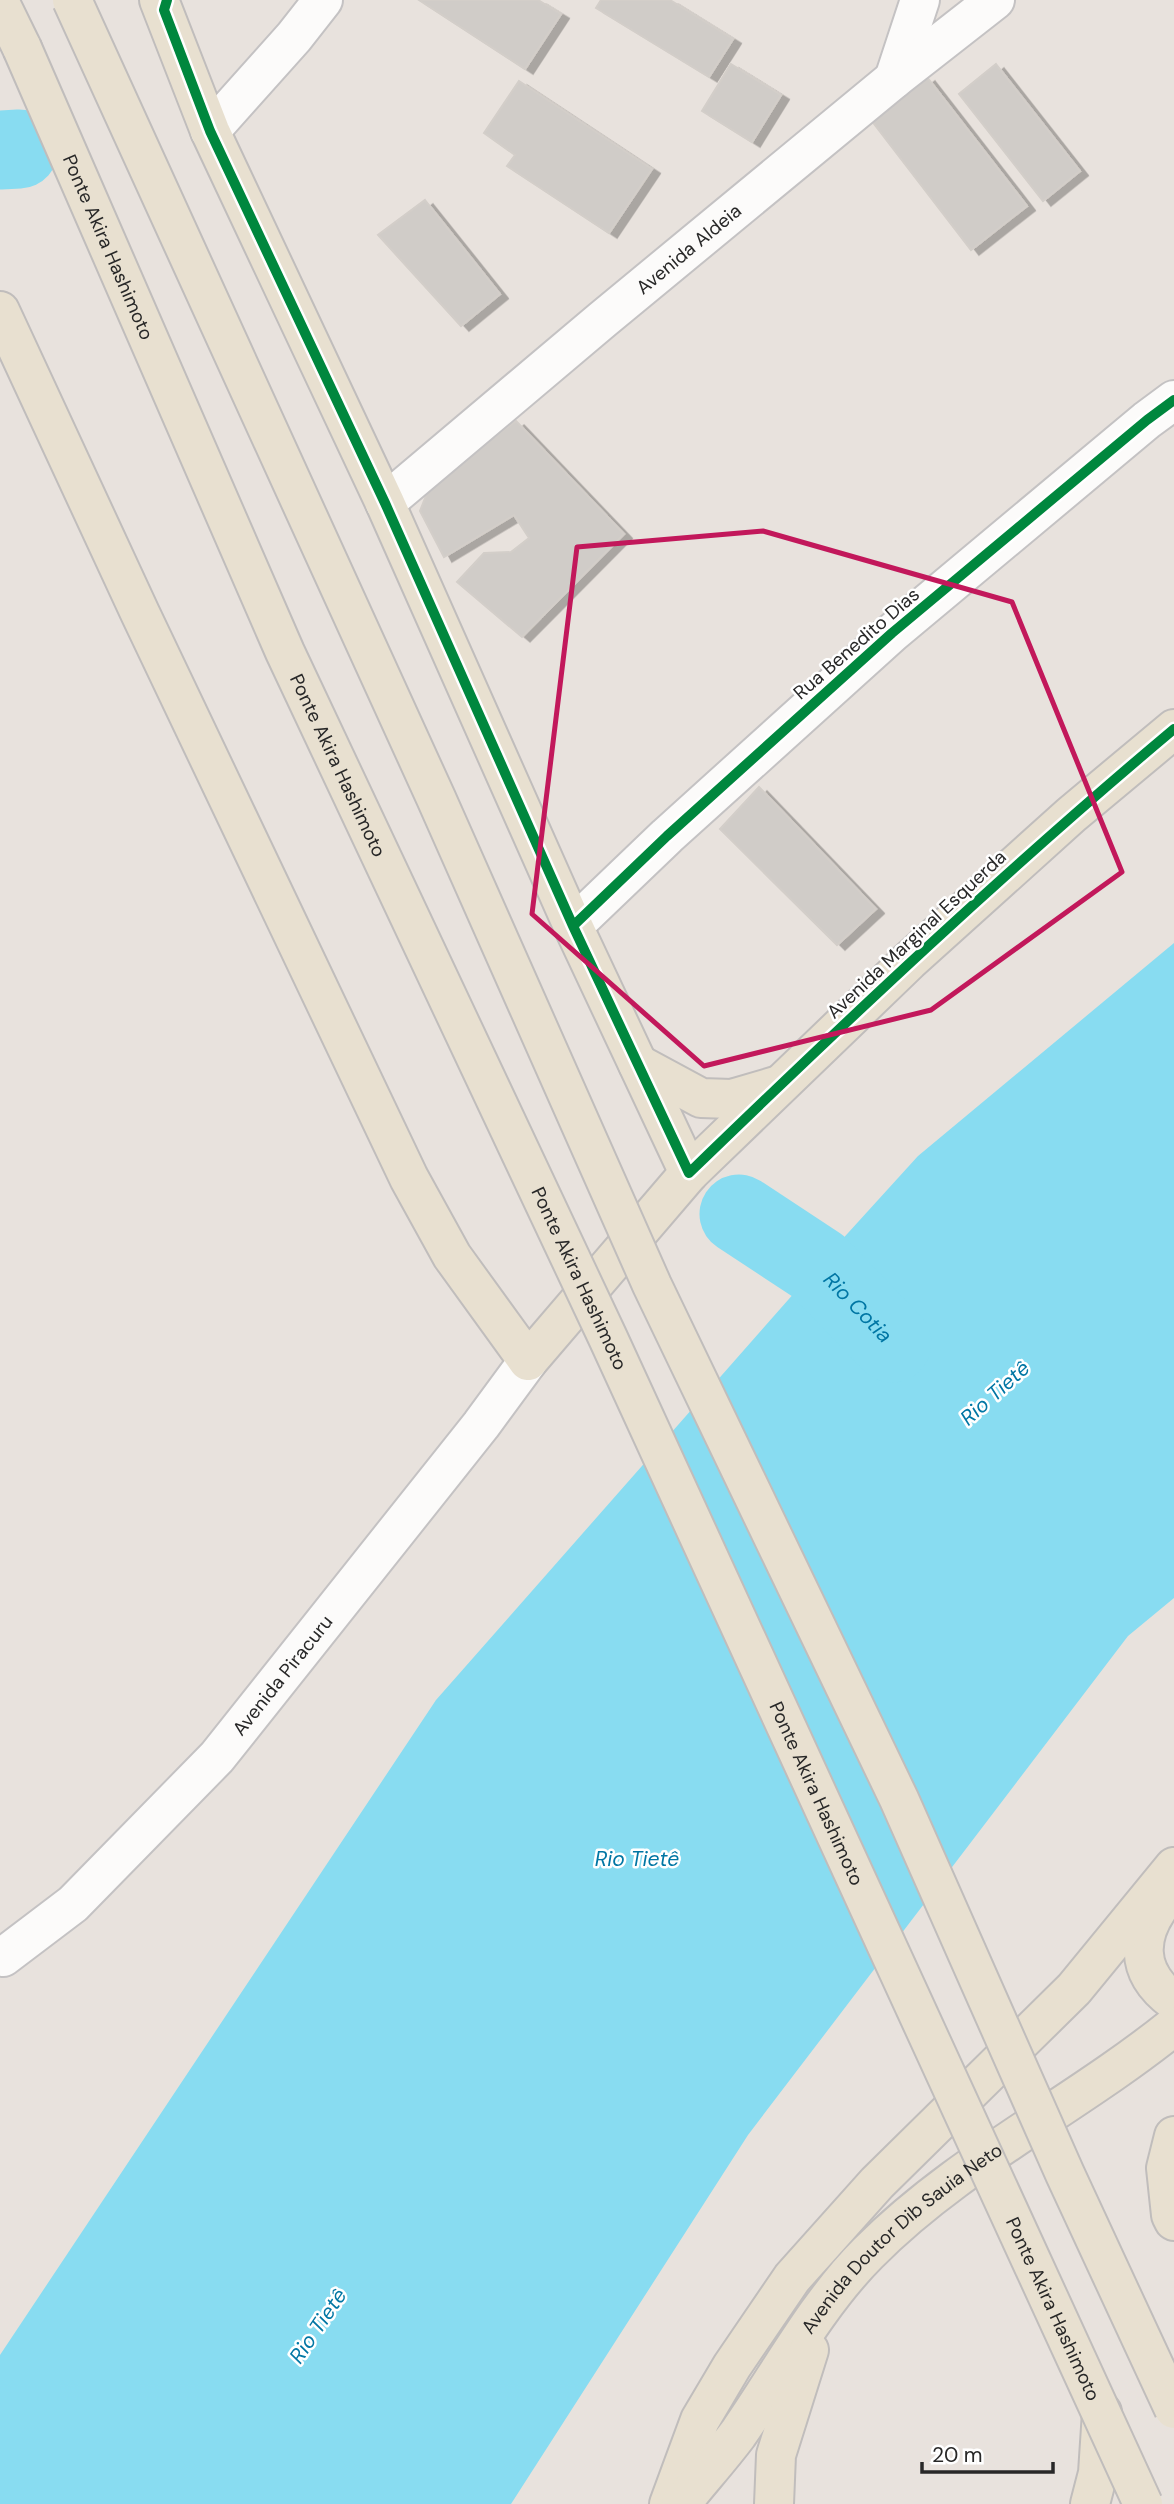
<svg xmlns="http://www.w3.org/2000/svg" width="1174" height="2504" viewBox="0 0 1174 2504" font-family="'DM Sans',sans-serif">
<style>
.water{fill:#88dcf1}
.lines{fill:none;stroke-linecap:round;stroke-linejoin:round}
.river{stroke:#88dcf1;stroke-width:79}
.building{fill:#d0ccc8;stroke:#d3cec9;stroke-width:2;filter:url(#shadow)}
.minor-casing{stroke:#c4c2c3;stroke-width:42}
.major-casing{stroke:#c0bdbc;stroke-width:42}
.minor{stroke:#fcfbfa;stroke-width:38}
.major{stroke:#e8e0d0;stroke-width:38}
.major-bridge-casing{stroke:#c0bdbc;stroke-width:42;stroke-linecap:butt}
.major-bridge{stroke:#e8e0d0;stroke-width:38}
.cycleway-casing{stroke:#fff;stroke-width:15}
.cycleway{stroke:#00873e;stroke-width:10}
.marked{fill:none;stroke:#c2185b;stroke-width:5;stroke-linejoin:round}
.labels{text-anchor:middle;stroke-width:5;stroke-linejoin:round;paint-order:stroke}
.street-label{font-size:19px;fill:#282828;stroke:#fff}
.water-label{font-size:21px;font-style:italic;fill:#0076a4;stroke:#fff}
</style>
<defs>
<filter id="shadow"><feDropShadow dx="8" dy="4.5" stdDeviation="0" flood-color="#0004"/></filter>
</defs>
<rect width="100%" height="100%" fill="#e8e2dd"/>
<path class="water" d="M1174,943V1598L1128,1636L748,2135L511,2504H0V2355L436,1700L818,1266L918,1156Z"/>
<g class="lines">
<g class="river">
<path d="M0,150L19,149"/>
<path id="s1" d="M739,1214L818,1266L892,1343"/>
</g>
</g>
<path class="building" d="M419,0H538L561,14L525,69Z
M601,0H670L733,39L709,77L596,8Z
M731,64L781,95L752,142L702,111Z
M996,64L1080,171L1043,201L959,94Z
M927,77L1027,206L971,250L871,120Z
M519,81L652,169L609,233L507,166L515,155L484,133Z
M425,200L500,294L461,326L378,235Z
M516,421L624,534L522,637L457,582L484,553L511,552L529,538L514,515L444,557L420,511L431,483Z
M759,787L876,909L837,945L720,829Z"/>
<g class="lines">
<g class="minor-casing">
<g id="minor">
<path d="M894,79L920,0"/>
<path d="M210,131L294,37L323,0"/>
<path id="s2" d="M385,503L602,320L894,79L995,0"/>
<path d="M573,926L667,836L892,633L1147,420L1174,400"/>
<path id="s3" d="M0,1955L3,1957L73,1904L217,1757L481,1425L528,1361"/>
</g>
</g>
<g class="major-casing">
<g id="major">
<path d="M159,0L210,131L385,503L573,926L689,1173"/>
<path d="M0,3L22,48"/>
<path d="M0,311L140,613L409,1178L452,1256L528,1361L689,1173L909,961L1071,815L1174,729"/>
<path d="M638,1064L701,1098L732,1099L776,1086"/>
<path d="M1166,1898C1136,1934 1134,1972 1174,2001"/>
<path d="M1174,2136L1166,2168L1171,2215L1174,2221"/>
<path d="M669,2504L700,2420L732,2366L792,2278L877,2183L1074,1989L1174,1867"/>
<path id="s4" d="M681,2504C699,2481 720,2458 738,2434C779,2375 817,2304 868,2253C958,2162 1075,2106 1174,2026"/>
<path d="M774,2504L776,2455L809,2350"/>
<path d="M1090,2504L1098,2473L1102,2412"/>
</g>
</g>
<use href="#minor" class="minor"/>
<use href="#major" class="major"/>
<g class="major-bridge-casing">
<g id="major-bridge">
<path d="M72,0L436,798L652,1285L899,1799L1065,2174L1174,2409"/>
<path id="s5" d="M22,48L285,652L608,1338L1143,2504"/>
</g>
</g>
<use href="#major-bridge" class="major-bridge"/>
<g class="cycleway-casing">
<path id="cycleway" d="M167,0L164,10L210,131L385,503L573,926L689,1173C847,1020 1006,870 1174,729
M573,926L667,836L892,633L1147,420L1174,400"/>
</g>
<use href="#cycleway" class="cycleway"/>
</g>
<path class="marked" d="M763,531L1012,602L1122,872L931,1010L704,1066L532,914L577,547Z"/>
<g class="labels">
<g class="street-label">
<text dy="7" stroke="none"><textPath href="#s5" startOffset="217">Ponte Akira Hashimoto</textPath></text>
<text dy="7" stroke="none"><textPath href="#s2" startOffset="396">Avenida Aldeia</textPath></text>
<text transform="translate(856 643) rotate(-41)" y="7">Rua Benedito Dias</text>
<text dy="7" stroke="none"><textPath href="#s5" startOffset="784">Ponte Akira Hashimoto</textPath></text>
<text transform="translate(916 934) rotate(-43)" y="7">Avenida Marginal Esquerda</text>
<text dy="7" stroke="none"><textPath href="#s5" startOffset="1351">Ponte Akira Hashimoto</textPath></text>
<text dy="7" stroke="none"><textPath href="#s3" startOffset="402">Avenida Piracuru</textPath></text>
<text dy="7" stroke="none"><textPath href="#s5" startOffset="1918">Ponte Akira Hashimoto</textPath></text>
<text dy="7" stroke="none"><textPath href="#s4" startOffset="348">Avenida Doutor Dib Sauia Neto</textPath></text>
<text dy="7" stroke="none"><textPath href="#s5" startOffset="2485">Ponte Akira Hashimoto</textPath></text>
</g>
<g class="water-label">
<text dy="7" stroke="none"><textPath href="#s1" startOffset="152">Rio Cotia</textPath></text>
<text transform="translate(995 1393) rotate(-42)" y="7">Rio Tietê</text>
<text x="637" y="1866">Rio Tietê</text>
<text transform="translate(318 2326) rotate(-56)" y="7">Rio Tietê</text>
</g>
</g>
<path d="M922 2462v10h131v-10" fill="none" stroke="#282828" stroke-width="3.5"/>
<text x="932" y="2462" font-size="21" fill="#282828" stroke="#ffffff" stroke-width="5" paint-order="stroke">20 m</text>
</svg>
